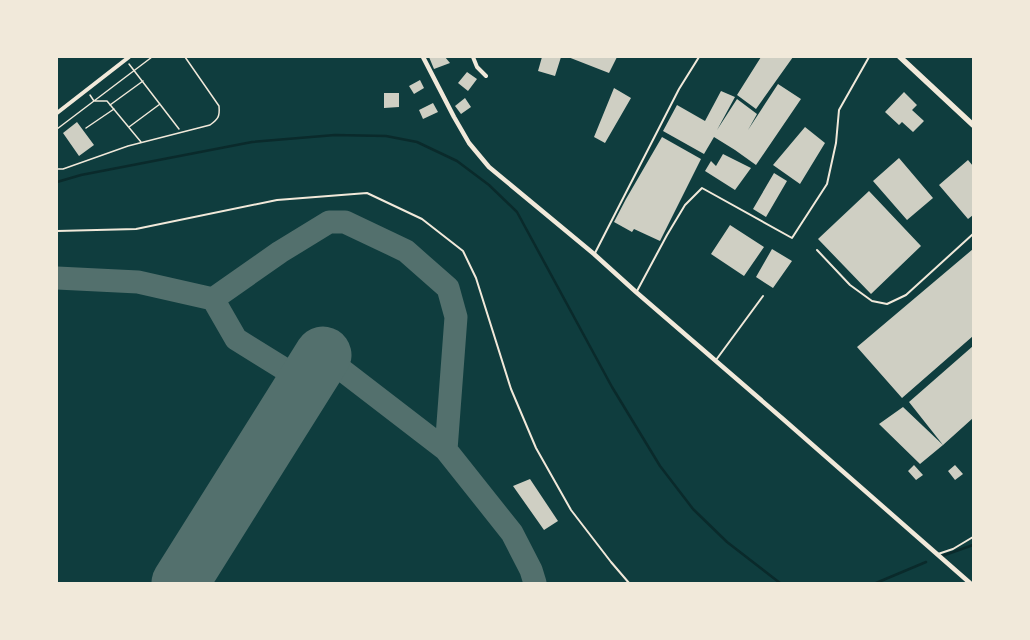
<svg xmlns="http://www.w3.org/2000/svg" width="1030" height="640" viewBox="0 0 1030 640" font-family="'Exo 2',sans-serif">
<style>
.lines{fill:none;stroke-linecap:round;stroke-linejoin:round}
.stream{stroke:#0a2a2b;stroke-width:2.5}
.taxiway{stroke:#53706d;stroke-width:23}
.runway{stroke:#53706d;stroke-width:57}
.building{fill:#cfcfc3}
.path{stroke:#f1e9da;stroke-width:1.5}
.service{stroke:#f1e9da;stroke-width:2}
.minor{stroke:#f1e9da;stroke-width:4}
.tertiary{stroke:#f1e9da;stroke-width:4.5}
.secondary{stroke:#f1e9da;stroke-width:5.5}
</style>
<rect width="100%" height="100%" fill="#0f3d3e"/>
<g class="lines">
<path class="stream" d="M57,182L81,175L252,142L335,135L386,136L417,142L457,161L489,185L517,212L612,387L660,466L693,509L727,542L780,583
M942,556L973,545
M876,583L926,562"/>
<path class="taxiway" d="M57,278L138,282L213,299L280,252L329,222H345L406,251L448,288L456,317L446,450L329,360
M213,299L236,339L294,375
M446,450L512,533L531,570L535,583"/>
<path class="runway" d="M180,583L323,355"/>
</g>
<path class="building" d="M429,57H445L450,63L434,69Z
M542,57H561L555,76L538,71Z
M568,57H617L609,73Z
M761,57H793L756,109L737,95Z
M467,72L477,79L468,91L458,83Z
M420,80L424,88L414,94L409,86Z
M778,84L801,99L756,165L735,150L714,137L704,154L663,131L677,105L705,121L721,91L735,97L717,130L737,99L757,114L748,130Z
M614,88L631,98L605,143L594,137Z
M904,92L917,105L912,110L924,121L913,132L902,122L899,125L885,112Z
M384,93H399V107L384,108Z
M465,98L471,107L461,114L455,106Z
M433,103L438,112L423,119L419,110Z
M77,122L94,145L79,156L63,133Z
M805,127L825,143L800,184L773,165Z
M662,137L701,159L660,241L634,229L632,232L614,222L626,199Z
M723,154L751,168L735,190L705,171L711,161L716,166Z
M899,158L933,198L907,220L873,181Z
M968,160L973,166V215L968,219L939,185Z
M774,173L787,181L766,217L753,209Z
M869,191L921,246L871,294L818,239Z
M730,225L764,247L744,276L711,254Z
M772,249L792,261L773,288L756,277Z
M973,249V336L902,398L857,347Z
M973,346V418L943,445L920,464L879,424L903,407L943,445L909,402Z
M914,465L923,475L916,480L908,471Z
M955,465L963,474L955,480L948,471Z
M530,479L558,521L544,530L513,486Z"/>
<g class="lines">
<path class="path" d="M129,64L179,129
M90,95L94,101H107L141,142
M110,105L143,81
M129,127L160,104
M86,128L114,109
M57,129L152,57
M57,169H63L128,146L210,125C218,119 220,117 219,106L185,57"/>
<path class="service" d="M57,231L136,229L277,200L367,193L422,219L463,251L476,278L511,389L536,448L571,510L611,562L629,583
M817,250L850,285L872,301L887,304L906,295L973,234
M595,253L679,89L699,57
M637,291L667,235L685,205L702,188L792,238L827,184L836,143L839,110L869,57
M716,360L763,296
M938,554L953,549L973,537"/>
<path class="minor" d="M473,57L477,67L486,76
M57,113L129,57"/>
<path class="tertiary" d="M423,57L454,117L469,143L489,167L594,254L636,292L783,419L970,583"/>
<path class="secondary" d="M900,57L973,125"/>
</g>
<rect width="1030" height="640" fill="none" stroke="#f1e9da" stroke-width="116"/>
</svg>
